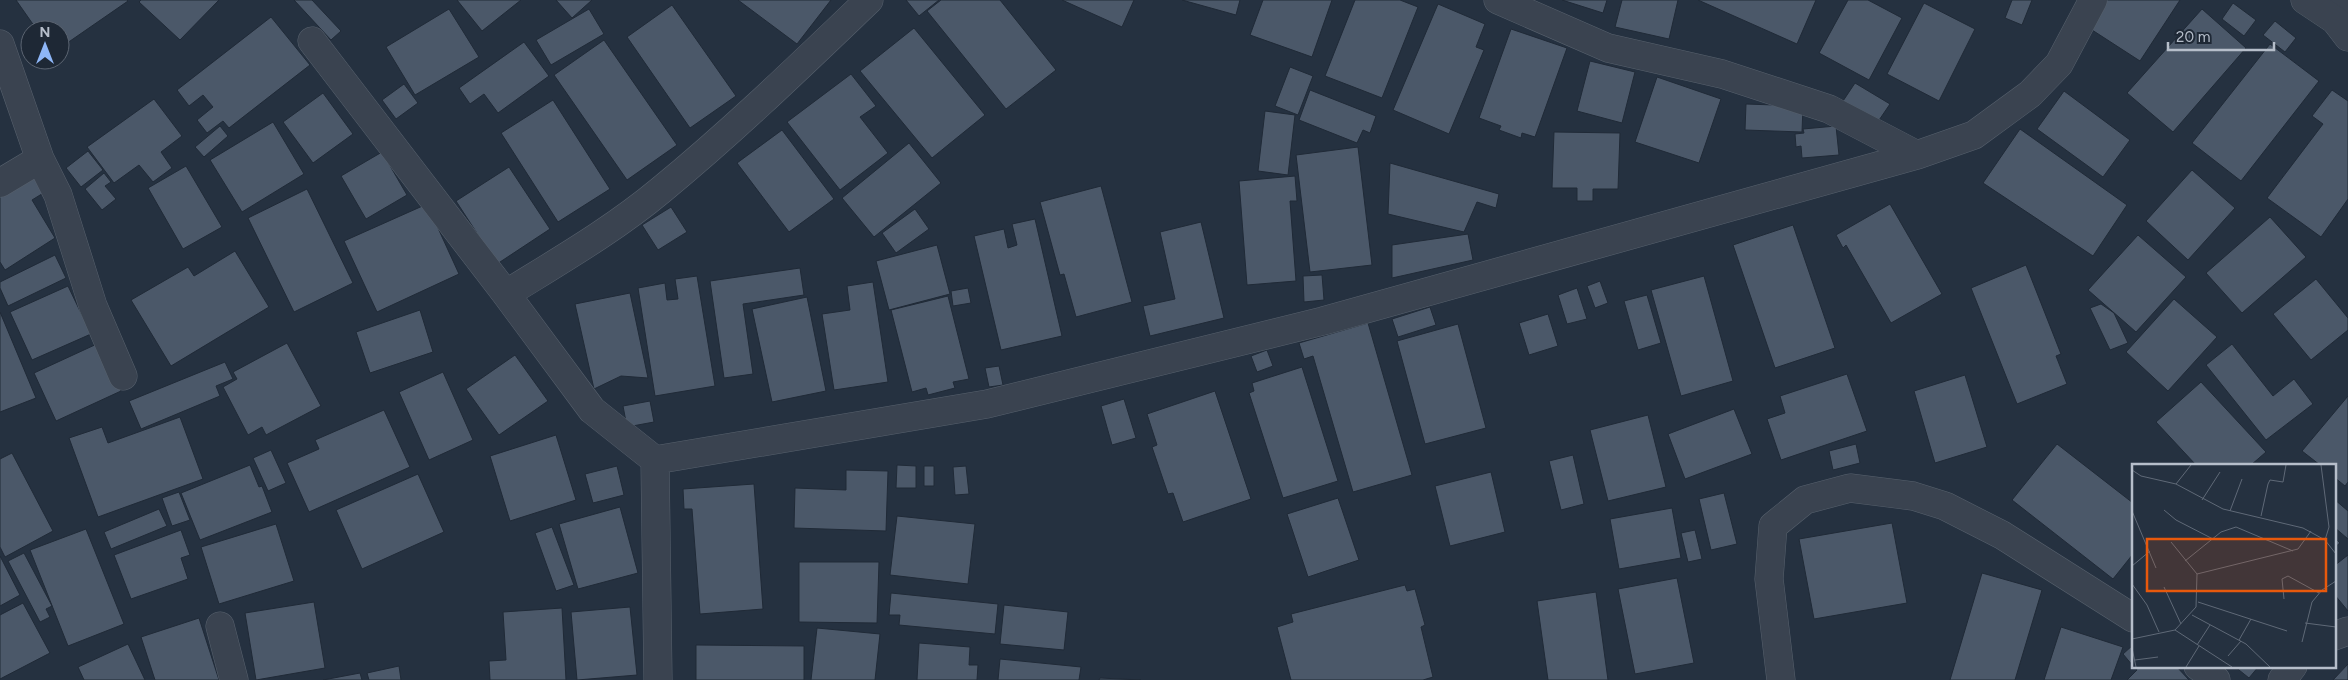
<svg xmlns="http://www.w3.org/2000/svg" width="2348" height="680" viewBox="0 0 2348 680" font-family="Figtree,sans-serif">
  <style>
    .building { fill: #4b5869; stroke: #202a37 }
    .lines { fill: none; stroke-linecap: round; stroke-linejoin: round }
    .minor-casing { stroke: #57616d; stroke-width: 29 }
    .tertiary-casing { stroke: #57616d; stroke-width: 29 }
    .minor { stroke: #3a4350; stroke-width: 28 }
    .tertiary { stroke: #3a4350; stroke-width: 28 }
    .inset-road { fill: none; stroke: #5f6977; stroke-width: 1 }
    .view { fill: #e8590c; fill-opacity: 0.15; stroke: #e8590c; stroke-width: 2.5 }
    .inset-edge { fill: none; stroke: #b6beca; stroke-width: 2.5 }
  </style>
  <rect width="100%" height="100%" fill="#253140"/>
  <path class="building" d="M16,0h111l1,1 -68,47v-18h-23z
    M141,0h78l-39,40 -41,-38z
    M294,0h18l29,31 -10,9z
    M457,0h64l-39,31z
    M556,0h36l-20,18z
    M738,0h93l-34,44z
    M906,0h33l-20,16z
    M941,0h59l56,70 -50,39 -79,-98z
    M1062,0h72l-12,27z
    M1182,0h58l-4,15z
    M1263,0h69l-20,57 -62,-22z
    M1355,0h45l18,7 -36,91 -57,-22z
    M1562,0h45l-4,13z
    M1622,0h56l-9,39 -54,-12z
    M1698,0h118l-19,44z
    M1848,0h20l34,18 -33,62 -50,-27z
    M2012,0h20l-10,25 -17,-7z
    M2107,0h73l-40,61 -51,-33z
    M1924,3l51,26 -36,72 -52,-27z
    M2233,3l23,17 -12,16 -22,-17z
    M1438,4l47,20 -9,23 8,3 -35,84 -56,-24z
    M672,5l64,91 -46,32 -63,-91z
    M449,9l30,48 -64,38 -29,-48z
    M589,9l15,25 -53,31 -15,-25z
    M2202,9l44,39 -73,84 -46,-39z
    M271,17l39,48 -81,63 -6,-7 -16,12 -10,-13 16,-13 -10,-12 -14,11 -12,-16z
    M2275,21l21,17 -11,14 -22,-17z
    M914,28l71,87 -53,43 -72,-87z
    M1511,29l56,19 -32,89 -13,-4 -1,5 -22,-8 2,-4 -22,-8z
    M604,40l73,105 -50,35 -73,-105z
    M524,42l25,34 -51,37 -14,-19 -14,10 -11,-16z
    M2270,44l49,37 -78,100 -49,-38z
    M1590,61l45,11 -13,51 -45,-12z
    M1290,67l23,9 -15,39 -23,-9z
    M851,74l25,32 -16,11 28,36 -48,37 -53,-68z
    M1657,77l64,22 -22,64 -64,-21z
    M1855,83l35,21 -17,25 -34,-22z
    M404,84l14,19 -22,16 -14,-19z
    M1310,90l66,26 -6,17 -7,-3 -6,13 -58,-23z
    M2332,90l16,11v98l-27,38 -54,-39 56,-74 -11,-8z
    M2064,91l66,49 -27,37 -66,-48z
    M323,93l30,41 -40,29 -30,-41z
    M154,99l28,37 -21,16 11,16 -19,14 -14,-17 -25,18 -27,-36z
    M553,100l57,89 -52,33 -57,-89z
    M1746,104l57,2 -1,26 -57,-2z
    M1265,111l30,4 -7,60 -30,-4z
    M273,122l31,52 -62,38 -32,-52z
    M220,126l8,10 -24,21 -9,-10z
    M1836,126l3,29 -37,3 -1,-12 -5,1 -1,-13 9,-1 -1,-4z
    M2020,129l107,76 -34,51 -110,-73z
    M782,130l52,69 -45,33 -52,-69z
    M1554,132l66,1 -2,56h-25v12h-16v-13h-25z
    M909,143l32,40 -67,54 -32,-39z
    M1358,147l14,118 -62,7 -14,-117z
    M88,151l15,19 -22,17 -15,-19z
    M382,152l25,43 -41,24 -25,-43z
    M1390,163l109,31 -3,14 -19,-6 -13,30 -76,-18z
    M186,166l36,61 -39,22 -35,-61z
    M509,167l41,62 -53,35 -41,-63z
    M30,169l15,23 -13,8 23,38 -50,32 -5,-8v-74z
    M2192,170l43,38 -47,52 -42,-39z
    M104,173l7,9 -6,4 11,13 -14,11 -17,-21z
    M1295,176l2,25h-7l6,80 -49,4 -8,-104z
    M1101,186l31,116 -56,15 -12,-43 -4,1 -20,-73z
    M307,189l46,94 -59,29 -46,-94z
    M427,204l32,70 -82,38 -33,-71z
    M1890,204l52,90 -51,29 -45,-78 -3,3 -7,-13z
    M671,207l16,25 -29,18 -16,-25z
    M915,209l14,20 -33,24 -14,-20z
    M2270,217l36,40 -64,56 -36,-40z
    M1035,219l27,117 -61,14 -27,-114 30,-7 4,19 9,-3 -5,-21z
    M1201,222l23,96 -74,18 -7,-30 32,-7 -15,-67z
    M1793,225l42,123 -60,20 -42,-123z
    M1468,234l5,26 -81,18v-33z
    M2138,235l48,42 -50,55 -48,-42z
    M937,245l13,49 -61,16 -13,-49z
    M235,251l34,56 -98,59 -40,-66 57,-33 6,9z
    M55,255l11,23 -58,28 -8,-18v-6z
    M2026,265l35,89 -5,2 11,28 -50,20 -46,-116z
    M800,268l4,27 -61,9 10,70 -29,4 -14,-97z
    M1322,275l2,25 -20,2 -1,-26z
    M697,276l18,110 -60,10 -17,-108 27,-5 2,17 11,-1 -3,-20z
    M1704,276l29,105 -52,15 -30,-106z
    M2316,279l32,39v12l-37,30 -38,-46z
    M1600,281l8,22 -13,5 -8,-22z
    M873,282l15,100 -54,8 -12,-76 28,-4 -3,-24z
    M68,286l23,48 -59,26 -22,-48z
    M968,288l3,15 -18,3 -2,-15z
    M1577,288l10,31 -20,5 -9,-29z
    M630,293l18,85 -27,-2 -27,13 -19,-85z
    M1647,295l14,48 -23,7 -14,-49z
    M948,296l21,83 -16,3 2,6 -27,7 -2,-7 -14,4 -21,-82z
    M807,297l19,94 -54,11 -20,-93z
    M2174,299l43,38 -49,54 -42,-39z
    M2101,304l13,9 14,30 -18,7 -20,-42z
    M1430,307l6,18 -38,12 -6,-18z
    M420,310l13,42 -63,21 -14,-41z
    M0,312l36,86 -36,14z
    M1548,314l10,32 -29,9 -10,-32z
    M1368,323l44,152 -59,17 -40,-136 -9,3 -5,-16z
    M1458,324l28,104 -61,16 -28,-103z
    M99,343l22,48 -65,30 -22,-48z
    M287,343l34,63 -55,29 -4,-8 -14,8 -25,-48 14,-8 -4,-7z
    M2232,344l41,52 21,-17 19,25 -47,36 -60,-75z
    M1267,350l6,16 -16,6 -6,-16z
    M515,355l33,46 -49,34 -33,-46z
    M225,362l8,17 -17,7 4,10 -79,33 -12,-28z
    M999,366l4,19 -14,2 -4,-19z
    M1302,367l36,114 -55,17 -34,-105 5,-2 -2,-8z
    M443,372l30,68 -44,20 -30,-68z
    M1847,374l20,57 -86,29 -14,-41 18,-6 -5,-17z
    M1965,375l22,72 -52,16 -21,-72z
    M2201,382l65,70 -15,13h-55l-40,-43z
    M1215,391l36,108 -68,23 -10,-29 -5,1 -16,-47 5,-2 -10,-31z
    M2348,396v86l-3,4 -11,-9v-12h-14l-18,-14z
    M1124,399l12,39 -24,7 -11,-39z
    M650,401l4,21 -27,5 -4,-21z
    M1734,409l18,45 -67,25 -17,-45z
    M384,410l26,57 -101,45 -22,-49 32,-14 -4,-9z
    M1648,415l18,72 -58,14 -18,-71z
    M180,417l23,62 -105,38 -29,-79 33,-11 6,16z
    M556,435l20,65 -66,21 -20,-65z
    M1856,444l4,19 -27,7 -4,-19z
    M2057,444l76,59v51l-20,25 -101,-79z
    M271,450l15,33 -18,8 -15,-33z
    M12,453l41,78 -48,26 -5,-10v-88z
    M1573,455l11,49 -23,6 -12,-49z
    M250,465l9,22 3,-1 10,26 -72,28 -19,-47z
    M897,465l19,1v22h-20z
    M617,466l7,29 -31,8 -8,-29z
    M924,466h10v20h-10z
    M966,466l3,28 -14,1 -2,-28z
    M846,470l42,1 -2,60 -92,-3 1,-40 51,2z
    M1491,472l14,60 -55,14 -15,-60z
    M418,474l26,58 -82,37 -26,-59z
    M754,484l9,125 -63,5 -8,-105h-8l-1,-20z
    M179,492l11,28 -18,6 -10,-28z
    M1724,493l13,51 -26,6 -12,-51z
    M1338,498l21,62 -51,17 -21,-63z
    M2334,499l14,12v28l-14,-12z
    M620,507l18,66 -60,16 -19,-65z
    M1672,508l9,50 -62,11 -9,-50z
    M159,509l8,17 -56,23 -7,-17z
    M897,516l78,8 -7,60 -78,-9z
    M1892,523l15,80 -93,16 -15,-80z
    M276,524l18,57 -75,23 -18,-57z
    M552,527l22,58 -18,6 -21,-58z
    M86,529l38,95 -56,22 -38,-96z
    M181,530l9,25 -9,3 7,21 -57,20 -17,-44z
    M1695,530l7,29 -14,3 -7,-29z
    M2334,537l6,6 -6,5z
    M24,553l28,53 -6,3 4,8 -10,5 -32,-61z
    M2348,555v56l-14,-17v-28z
    M0,556l20,39 -20,11z
    M799,562h80l-2,61 -78,-1z
    M1982,573l60,17 -27,90h-65z
    M1677,578l17,85 -59,11 -17,-85z
    M1405,585l2,6 8,-2 10,36 -4,2 12,50 -10,3h-132l-14,-53 16,-5 -2,-8z
    M1596,592l12,88h-60l-11,-79z
    M891,593l107,11 -3,30 -96,-9 1,-10h-11z
    M314,602l11,66 -69,12 -11,-67z
    M23,603l27,50 -50,26v-64z
    M1004,605l64,7 -4,38 -64,-6z
    M630,607l7,68 -60,5 -6,-68z
    M562,608l4,72h-76l-1,-19 17,-1 -3,-48z
    M199,618l20,62h-64l-14,-43z
    M2061,627l62,20 -12,33h-67z
    M817,628l63,6 -5,46h-64z
    M919,643l51,4 -1,18h9l-1,15h-60z
    M128,644l17,36h-61l-6,-13z
    M696,645l108,1v34h-108z
    M2133,645v21l-10,-12z
    M1000,659l81,8 -2,13h-81z
    M2348,664v16h-15z
    M399,666l2,14h-32l-2,-7z
    M2134,666h42l13,14h-62l10,-10z
    M2234,666h25l-10,12z
    M360,673l2,7h-39z
    M1100,678l41,2h-42z"/>
  <g class="lines">
    <defs>
      <path id="minor" d="M1498,0l110,48 114,26 107,35 88,46
        M2335,20l6,-20
        M312,41l194,253 86,116 63,50 3,220
        M0,44l40,115 18,36 35,111 30,70
        M0,183l40,-24
        M506,294c53,-33 107,-64 155,-104 73,-60 140,-125 208,-190
        M655,460l332,-56 336,-83 594,-166 57,-20 56,-41 29,-30 34,-64
        M220,626l14,54
        M2334,636l14,-5
        M2198,666l18,14
        M1781,680l-12,-101 4,-53 32,-26 45,-12 63,8 32,10 57,29 131,83
        M2282,680l11,-14"/>
      <path id="tertiary" d="M2305,0l30,20 13,17"/>
    </defs>
    <use href="#minor" class="minor-casing"/>
    <use href="#tertiary" class="tertiary-casing"/>
    <use href="#minor" class="minor"/>
    <use href="#tertiary" class="tertiary"/>
  </g>
  <g transform="translate(2132 464)">
    <rect width="204" height="204" fill="#253140"/>
    <path class="inset-road" d="M189,1l8,62 -4,13M0,6l9,6 35,8 47,25 80,19 22,12 11,14M44,20l15,-19M70,36l18,-28M32,46l12,10 37,19M0,47l24,57M98,47l12,-32M129,52l7,-32 2,-4 13,2 3,-17M53,97l36,-29 15,-5 57,24M0,102l18,-15M65,110l101,-25 13,-18M0,120l15,21 12,27M32,123l17,37M152,135l-2,-20 6,-3 31,17M66,138l89,29M60,151l54,29 24,23M173,159l31,4M43,166l57,37M0,175l43,-9 21,-23 1,-33 -26,-32M107,176l12,-21M170,178l10,-40 10,-12 14,-9M65,181l13,-20M0,184l4,19M96,192l13,-15M3,196l23,-3M54,203l13,-21"/>
    <path class="view" d="M15,75h179v52h-179z"/>
    <rect width="204" height="204" class="inset-edge"/>
  </g>
  <g transform="translate(45 45)"><circle r="24" fill="#1e2835" stroke="#5b6471"/>
  <path d="M0-4L9 19L0 12L-9 19Z" fill="#8eb6f7"/>
  <text y="-8" font-size="14" font-weight="bold" text-anchor="middle" fill="#b6beca">N</text>
  </g>
  <path d="M2168 42v8h106v-8" fill="none" stroke="#b6beca" stroke-width="2.5"/>
  <text x="2176" y="42" font-size="15" fill="#b6beca" stroke="#1e2835" stroke-width="4" paint-order="stroke">20 m</text>
</svg>
